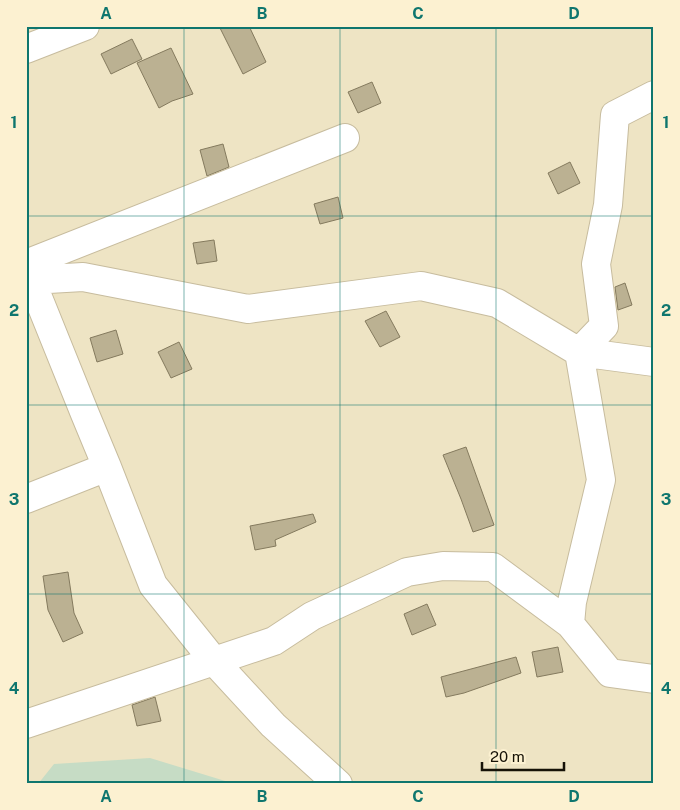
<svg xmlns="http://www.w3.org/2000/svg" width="680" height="810" viewBox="0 0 680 810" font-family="'Public Sans',sans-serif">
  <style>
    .green { fill: #c6dcc5 }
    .building { fill: #bbb192; stroke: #847a5e }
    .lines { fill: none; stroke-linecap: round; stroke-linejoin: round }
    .street-casing { stroke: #c7bc9e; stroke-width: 30 }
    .street { stroke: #fff; stroke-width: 28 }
    .grid { fill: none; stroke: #0f766e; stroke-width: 1; stroke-opacity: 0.55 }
    .neatline { fill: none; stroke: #0f766e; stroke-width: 2 }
    .grid-label { font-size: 16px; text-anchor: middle; font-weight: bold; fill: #0f766e }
  </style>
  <rect width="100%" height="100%" fill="#eee4c4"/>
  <path class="green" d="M150,758l85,26h-197l16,-20z"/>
  <path class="building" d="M219,26h30l17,36 -23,12z
    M132,39l10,20 -31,15 -10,-20z
    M171,48l22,46 -21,7 -13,7 -22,-45z
    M372,82l9,21 -23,10 -10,-21z
    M223,144l6,23 -22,9 -7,-26z
    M570,162l10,21 -22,11 -10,-21z
    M338,197l5,21 -23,6 -6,-20z
    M214,240l3,21 -20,3 -4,-21z
    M625,283l7,22 -14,5 -3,-23z
    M386,311l14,26 -20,10 -15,-26z
    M116,330l7,24 -26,8 -7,-24z
    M179,342l13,27 -21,9 -13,-26z
    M466,447l28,78 -21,7 -12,-33 -18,-44z
    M313,514l3,8 -41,18 1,6 -21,4 -5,-24z
    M68,572l6,41 9,20 -20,9 -15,-32 -5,-34z
    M427,604l9,21 -24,10 -8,-21z
    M558,647l5,25 -26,5 -5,-25z
    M516,657l5,16 -57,20 -18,4 -5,-20z
    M155,697l6,24 -24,5 -5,-21z"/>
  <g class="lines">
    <defs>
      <path id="street" d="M26,49l59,-23
        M26,264l319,-126
        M26,499l81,-32
        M570,624l2,-22 29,-122 -22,-128 25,-26 -8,-62 12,-59 7,-90 39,-20
        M26,724l248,-83 38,-25 95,-44 36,-6 50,1 77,57 40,49 44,6
        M338,784l-65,-59 -59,-64 -61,-76 -46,-118 -22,-53 -54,-134 52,-3 165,32 173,-23 76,17 82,49 75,10"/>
    </defs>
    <use href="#street" class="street-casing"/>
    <use href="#street" class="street"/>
  </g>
  <path class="grid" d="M184,26v758M340,26v758M496,26v758M26,216h628M26,405h628M26,594h628"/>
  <rect width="680" height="810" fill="none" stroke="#fcf1d1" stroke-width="55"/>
  <path d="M482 762v8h82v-8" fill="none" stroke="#161207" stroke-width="2.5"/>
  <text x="490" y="762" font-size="15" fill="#161207" stroke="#fcf1d1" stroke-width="4" paint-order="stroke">20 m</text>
  <rect x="28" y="28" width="624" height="754" class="neatline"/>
  <g class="grid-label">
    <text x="106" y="19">A</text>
    <text x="262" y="19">B</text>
    <text x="418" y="19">C</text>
    <text x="574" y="19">D</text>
    <text x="14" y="128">1</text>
    <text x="666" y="128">1</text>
    <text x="14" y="316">2</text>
    <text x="666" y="316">2</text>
    <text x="14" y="505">3</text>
    <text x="666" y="505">3</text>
    <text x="14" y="694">4</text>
    <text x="666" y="694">4</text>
    <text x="106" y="802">A</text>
    <text x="262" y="802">B</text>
    <text x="418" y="802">C</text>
    <text x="574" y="802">D</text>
  </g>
</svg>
